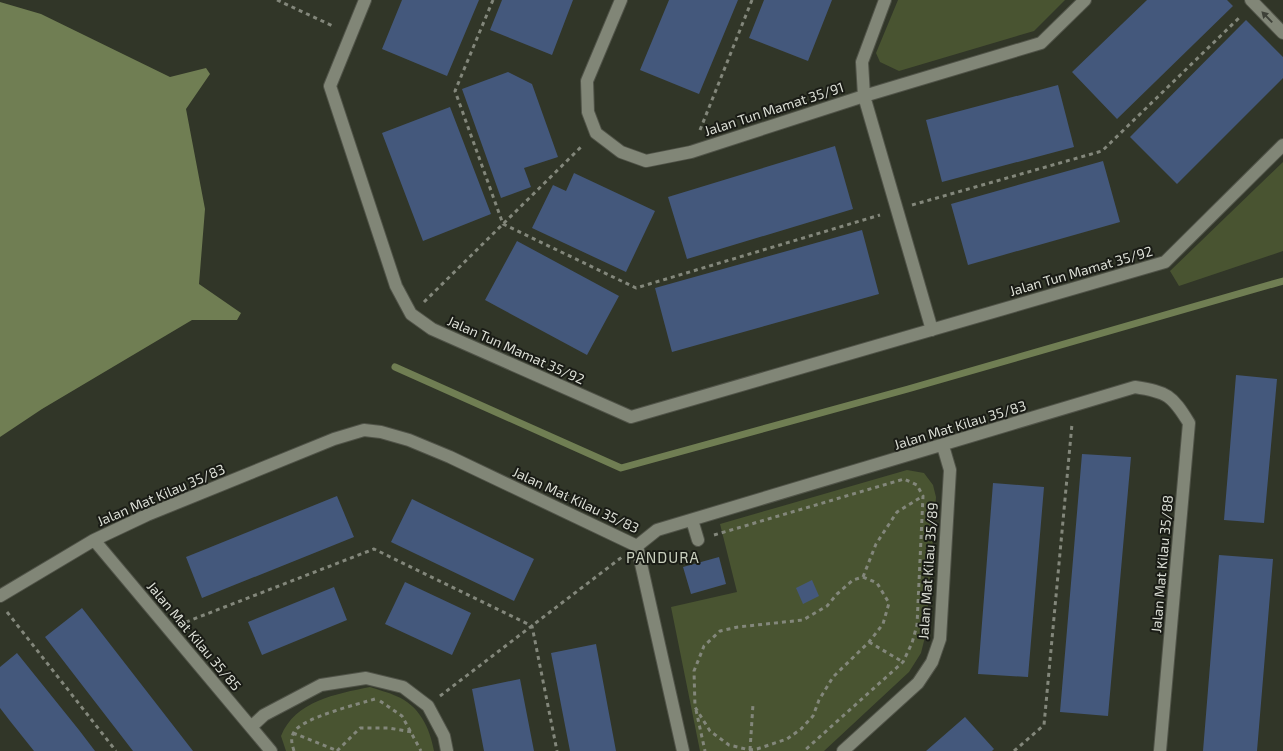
<svg xmlns="http://www.w3.org/2000/svg" width="1283" height="751" viewBox="0 0 1283 751" font-family="'Exo 2',sans-serif">
  <style>
    .green { fill: #495431 }
    .water { fill: #707e53 }
    .lines { fill: none; stroke-linecap: round; stroke-linejoin: round }
    .stream { stroke: #707e53; stroke-width: 7 }
    .building { fill: #44587c }
    .minor-casing { stroke: #505348; stroke-width: 14 }
    .path { stroke: #83877b; stroke-width: 3; stroke-dasharray: 4 4; stroke-linecap: butt }
    .minor { stroke: #818677; stroke-width: 12 }
    .oneway { fill: #3e4138 }
    .labels { text-anchor: middle; stroke-width: 4; stroke-linejoin: round; paint-order: stroke }
    .street-label { font-size: 14px; fill: #dcdfd6; stroke: #1a1c16 }
    .neighbourhood-label { font-size: 15px; letter-spacing: 1px; fill: #cad0bf; stroke: #1a1c16 }
  </style>
  <rect width="100%" height="100%" fill="#313628"/>
  <path class="green" d="M898,0h167l-31,31 -135,40 -19,-9 -4,-9z
    M1283,162v89l-104,35 -9,-15z
    M907,470l17,3 9,12 3,12 -10,136 -5,20 -12,19 -85,79h-124l-29,-144 66,-15 -17,-68z
    M370,687c8,3 18,5 26,9 23,9 34,32 38,55h-148l-5,-15c14,-35 55,-42 89,-49z"/>
  <path class="water" d="M0,2l41,12 129,63 36,-9 4,6 -24,35 19,100 -6,75 42,29 -4,7h-45l-150,89 -42,28z"/>
  <g class="lines">
    <path class="stream" d="M395,367l226,101 287,-79 375,-108"/>
  </g>
  <path class="building" d="M402,0h77l-32,76 -65,-27z
    M502,0h71l-21,55 -62,-25z
    M669,0h69l-39,94 -59,-24z
    M764,0h68l-24,61 -59,-23z
    M1147,0h80l6,6 -116,113 -45,-47z
    M1246,20l37,37v21l-106,106 -47,-47z
    M508,72l24,12 26,73 -34,11 7,19 -30,11 -39,-109z
    M1058,85l16,62 -132,35 -16,-62z
    M450,107l41,107 -68,27 -41,-108z
    M835,146l18,63 -166,50 -19,-62z
    M1103,161l17,61 -152,43 -17,-61z
    M574,173l81,38 -29,61 -94,-44 21,-43 13,6z
    M862,230l17,64 -207,58 -17,-64z
    M517,241l102,55 -32,59 -102,-55z
    M1236,375l41,4 -13,144 -40,-3z
    M1082,454l49,3 -23,259 -48,-4z
    M993,483l51,4 -16,190 -50,-3z
    M337,496l17,41 -152,61 -16,-41z
    M412,499l122,60 -20,42 -123,-59z
    M1219,555l54,4 -16,192h-54z
    M719,557l7,27 -35,10 -8,-27z
    M812,580l7,16 -16,8 -7,-16z
    M405,582l66,31 -19,42 -67,-31z
    M334,587l13,33 -85,35 -14,-33z
    M82,608l14,18 97,125h-60l-88,-114z
    M596,644l20,107h-46l-19,-98z
    M17,653l62,77 16,21h-61l-24,-30 -10,-13v-41z
    M520,679l14,72h-50l-12,-62z
    M965,717l29,32 -2,2h-66z"/>
  <g class="lines">
    <defs>
      <path id="minor" d="M365,0l-35,86 66,200 15,28 21,15 199,88 534,-155 118,-117
        M621,0l-34,81 1,31 8,21 25,19 25,9 45,-9 173,-56 177,-53 44,-43
        M885,0l-23,62 2,34 68,234
        M1251,0l32,33
        M692,520l6,20
        M94,540l177,211
        M637,546l46,205
        M0,596l94,-56 53,-25 187,-76 30,-9 17,2 28,8 41,17 187,89 20,-16 478,-143c32,5 37,8 54,36l-29,328
        M251,727l13,-12 57,-30 45,-7 37,9 25,19 16,30 3,15
        M843,751l75,-68 14,-21 8,-23 10,-169 -7,-24"/>
    </defs>
    <use href="#minor" class="minor-casing"/>
    <path class="path" d="M277,0l58,27
      M493,0l-38,91 48,133 133,64 244,-73
      M700,130l52,-130
      M912,205l190,-54 139,-135
      M424,302l159,-157
      M714,535l190,-56 13,6 6,11 -6,129 -5,18 -9,19 -99,89
      M863,577l14,6 12,20 -6,21 -14,18 -36,35 -14,23 -6,16 -12,13 -14,10 -30,10 -7,1 -21,-5 -19,-14 -15,-24 -1,-36 10,-25 16,-15 18,-4 65,-7 24,-14 10,-12 16,-14z
      M863,577l13,-33 21,-32 26,-16
      M7,612l109,139
      M186,622l188,-73 158,77 25,125
      M869,642l34,20
      M440,696l182,-139
      M380,701l22,15 19,35
      M696,710l9,41
      M293,733l45,18
      M750,750l3,-46
      M294,751c-2,-7 -4,-12 0,-19 8,-14 64,-28 81,-33
      M337,751l23,-23h29l23,4
      M1014,751l30,-26 28,-301"/>
    <use href="#minor" class="minor"/>
  </g>
  <defs><path id="oneway-solid" d="M-6-.8H1V-3.2L6.5 0L1 3.2V.8H-6Z" transform="scale(1.25)"/></defs>
  <use class="oneway" href="#oneway-solid" transform="translate(1267 17) rotate(-134)"/>
  <g class="labels">
    <g class="street-label">
      <text transform="translate(774 109) rotate(-18)" y="5">Jalan Tun Mamat 35/91</text>
      <text transform="translate(1081 271) rotate(-16)" y="5">Jalan Tun Mamat 35/92</text>
      <text transform="translate(516 350) rotate(24)" y="5">Jalan Tun Mamat 35/92</text>
      <text transform="translate(960 425) rotate(-17)" y="5">Jalan Mat Kilau 35/83</text>
      <text transform="translate(161 495) rotate(-23)" y="5">Jalan Mat Kilau 35/83</text>
      <text transform="translate(576 500) rotate(25)" y="5">Jalan Mat Kilau 35/83</text>
      <text transform="translate(1162 564) rotate(-85)" y="5">Jalan Mat Kilau 35/88</text>
      <text transform="translate(928 571) rotate(-86)" y="5">Jalan Mat Kilau 35/89</text>
      <text transform="translate(194 636) rotate(50)" y="5">Jalan Mat Kilau 35/85</text>
    </g>
    <g class="neighbourhood-label">
      <text x="663" y="563">PANDURA</text>
    </g>
  </g>
</svg>
